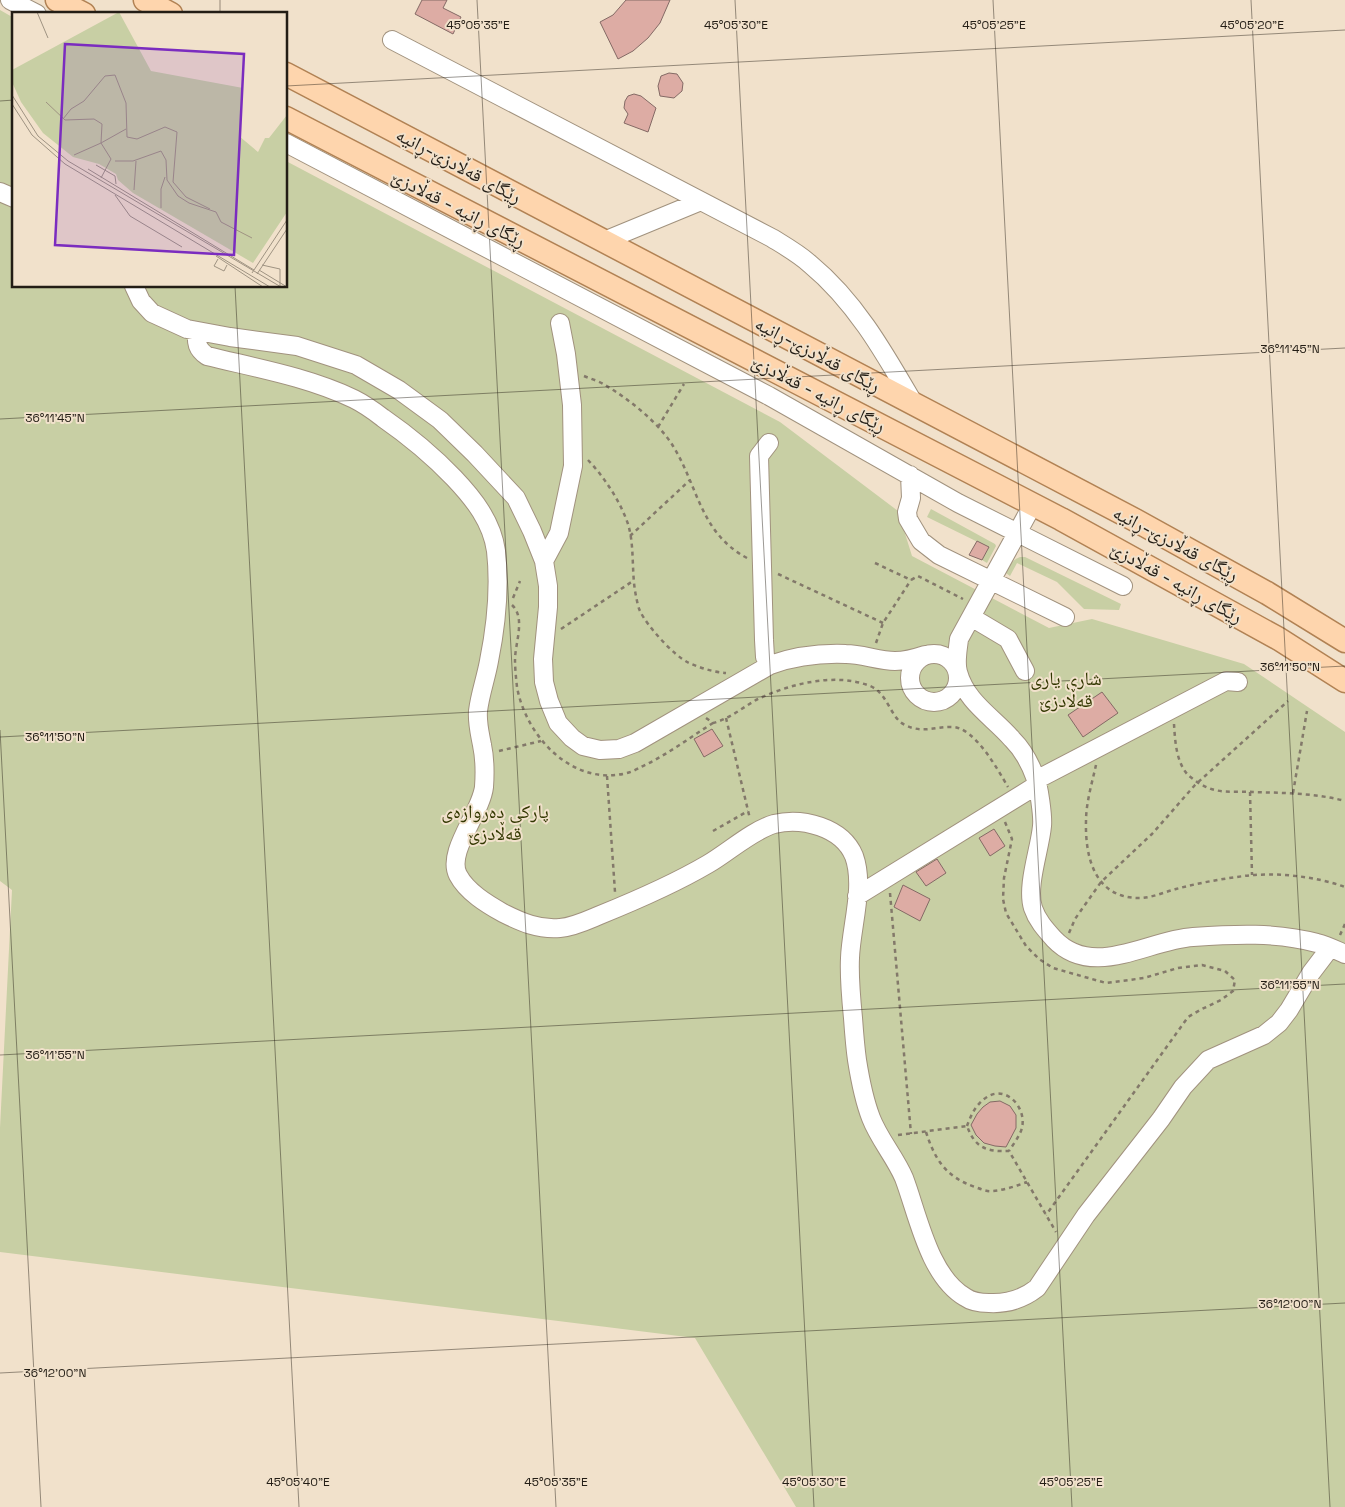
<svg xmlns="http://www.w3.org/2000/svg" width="1345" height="1507" viewBox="0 0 1345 1507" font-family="'Space Grotesk','Noto Naskh Arabic',sans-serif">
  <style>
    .green { fill: #c8cfa4 }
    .building { fill: #ddaca4; stroke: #846a65 }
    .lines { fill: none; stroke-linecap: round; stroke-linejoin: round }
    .minor-casing { stroke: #a1927e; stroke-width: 20 }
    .major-casing { stroke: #b18254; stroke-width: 25 }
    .path { stroke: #83796a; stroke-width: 2.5; stroke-dasharray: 4 4; stroke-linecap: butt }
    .minor { stroke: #fff; stroke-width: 18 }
    .major { stroke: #fed5ad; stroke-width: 22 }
    .ticks { fill: none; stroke: #231d15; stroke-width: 1; stroke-opacity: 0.45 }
    .labels { text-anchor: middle; stroke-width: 4; stroke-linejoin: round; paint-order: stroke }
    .street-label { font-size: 19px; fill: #231d15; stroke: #f1e1cb }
    .park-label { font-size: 19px; fill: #323701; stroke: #f1e1cb }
    .inset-road { fill: none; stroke: #9f9382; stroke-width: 1 }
    .view { fill: #7b2cbf; fill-opacity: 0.15; stroke: #7b2cbf; stroke-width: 2.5 }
    .inset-edge { fill: none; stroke: #231d15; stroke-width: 2.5 }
    .ticks-label { font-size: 12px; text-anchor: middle; fill: #231d15; stroke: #f1e1cb; stroke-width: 4; stroke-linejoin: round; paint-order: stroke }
  </style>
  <rect width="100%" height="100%" fill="#f1e1cb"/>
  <path class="green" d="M0,10l14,8v268h272v-125l494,261 118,89 14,45 137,72 43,-9 152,45 101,68v775h-549l-101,-169 -695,-86v-124l12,-238 -12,-9z
    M931,509l64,35 1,2 -9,17 -5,-3 6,-13 -61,-30z
    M1020,557h5l96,47 -2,6 -35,-1 -27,-27 -40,-19 -7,13 -4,-3c4,-7 6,-13 14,-16z"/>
  <path class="building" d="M422,0h25l-4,8 18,9 -8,17 -38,-20z
    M626,0h44l-10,23 -12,15 -15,13 -15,8 -18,-37 13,-7z
    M669,73l8,1 6,9 -1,8 -8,7 -14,-2 -2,-10 3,-10z
    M634,94l7,2 15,12 -8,24 -24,-9 4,-9 -4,-6 1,-7 3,-5z
    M977,541l12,6 -7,13 -13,-5z
    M1102,692l16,21 -35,24 -15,-22z
    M712,729l11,17 -19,11 -10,-18z
    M994,829l11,17 -15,10 -11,-18z
    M937,859l9,14 -20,13 -10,-14z
    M903,885l27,14 -10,22 -26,-14z
    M1000,1101l10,5 6,9v13l-10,19 -11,-1 -11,-3 -8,-8 -5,-10 6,-11 6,-7 7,-5z"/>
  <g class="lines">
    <defs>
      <path id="minor" d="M10,0l27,14
        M392,40l380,198c13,8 27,16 38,26 46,38 75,90 104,140
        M286,143l483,253 189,107 165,83
        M0,192l14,6
        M604,241l97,-40
        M134,286l7,15 11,12 35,16 43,8 67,9 59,19 43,25 41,30 35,34 41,44 16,33 12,30 4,25v21l-5,52 1,23 5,19 9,22 14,15 11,8 17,4 19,-1 16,-6 135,-78c25,-9 50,-12 76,-11 16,0 33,7 49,7 10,0 21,-3 30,-6
        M197,331c-1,12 0,18 10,25 49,12 101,21 147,43 10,5 20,12 29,19 26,18 49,37 71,60 20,21 38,44 42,73 4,36 0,75 -7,110 -3,17 -9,33 -11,50 -1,12 2,23 4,34 3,14 3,28 2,42 -3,26 -38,65 -26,88 9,17 29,29 45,38 18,9 36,17 57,15 14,-1 28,-8 40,-13 37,-15 74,-31 108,-51 19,-11 45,-34 66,-40 28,-7 68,3 80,32 11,30 -3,71 -4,102 -1,20 1,40 3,60 1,14 2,28 4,42 3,19 7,40 14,58 8,21 24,39 33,60 14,37 25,98 61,119 7,5 16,6 24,6 18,1 34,-4 48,-15l49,-73 75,-96 22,-32 25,-27 56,-25 15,-12 10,-13 22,-37 19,-25
        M769,443l-10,13 5,184 1,17 5,8
        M910,475l1,23 -4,14 1,7 13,22 18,14 126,62
        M1033,504l-74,135c-1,10 -4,23 -1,33 8,30 35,45 54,67 11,11 18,24 23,38 4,9 8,40 7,49 -2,23 -16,60 -9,82 4,12 12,21 21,31 39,41 93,1 139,-2 41,-3 84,-5 124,6 9,2 19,7 28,11
        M544,561l15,-28 14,-67 -1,-61 -6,-51 -6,-31
        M971,617l37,22 17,32
        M910 678a24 24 0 1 1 48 0a24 24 0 1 1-48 0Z
        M1036,780l190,-99 12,1
        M857,896l180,-111"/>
      <path id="major" d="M57,0l27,14
        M145,0l26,14
        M286,74l849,446 132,73 78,48
        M286,118l775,401 218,120 66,42"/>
    </defs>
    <use href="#minor" class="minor-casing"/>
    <use href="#major" class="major-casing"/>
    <path class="path" d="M584,376c7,3 15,5 21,9 24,14 54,38 68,61 25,40 27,87 74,112
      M658,427l26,-43
      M588,460c17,18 32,41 40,64 7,23 3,49 8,72 1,5 2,11 4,15 7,15 34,45 49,52 12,5 24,9 37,10
      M630,536l60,-56
      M875,563l36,17 7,-4 45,23
      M778,574l105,49
      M513,598l7,-17
      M512,605c14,13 3,38 3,55 0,8 1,18 2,27 9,50 56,100 110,86 5,-1 10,-4 14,-6 26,-12 48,-29 72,-44
      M561,629l72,-48
      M876,643l7,-20 28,-43
      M706,718l7,5c16,-4 29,-15 43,-23 33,-16 79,-28 114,-14 18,7 20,32 35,39 18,9 31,1 48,2 22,1 45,43 55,60
      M726,718l24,101
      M1174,724c1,16 2,38 14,51 7,6 17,13 27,15 12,3 26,1 38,2 31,1 62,1 92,9
      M499,751l42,-10
      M1096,765c-4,18 -10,38 -10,56 -1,37 9,77 53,77 13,0 25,-6 37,-9 22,-6 45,-10 68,-13 32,-4 70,0 101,11
      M607,776l8,116
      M1250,792l2,83
      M1293,793l14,-82
      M1005,822l7,17 -8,39 -1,21 3,14 20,33 13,13 14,9 53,15 38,-5 34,-10 24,-3 23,6 10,9 -2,11 -12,9 -19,9 -14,8 -142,198
      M713,831l35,-20
      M890,893l21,241
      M1069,933l6,-14 26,-37 51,-48 43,-49 93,-84
      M1340,935l5,-11
      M967,1126c4,-11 9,-22 20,-29 20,-13 42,13 34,34 -3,7 -8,14 -12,20
      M926,1132c9,28 20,45 49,55 6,2 12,5 18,4 12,-1 23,-5 34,-9
      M898,1135l69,-9c8,22 20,26 42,25l47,81"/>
    <use href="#minor" class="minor"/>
    <use href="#major" class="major"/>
  </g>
  <path class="ticks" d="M220,0v14M477,0l79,1507M735,0l79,1507M993,0l79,1507M1251,0l79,1507M286,86l1059,-56M0,101l14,-1M235,286l64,1221M0,419l1345,-71M0,730l41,777M0,737l1345,-71M0,1055l1345,-71M0,1373l1345,-70"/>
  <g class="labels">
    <g class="street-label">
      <text transform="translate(459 165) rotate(28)" y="7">ڕێگای قەڵادزێ-ڕانیە</text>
      <text transform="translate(459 208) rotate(27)" y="7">ڕێگای ڕانیە - قەڵادزێ</text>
      <text transform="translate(818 354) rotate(28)" y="7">ڕێگای قەڵادزێ-ڕانیە</text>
      <text transform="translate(819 393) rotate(27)" y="7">ڕێگای ڕانیە - قەڵادزێ</text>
      <text transform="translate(1176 543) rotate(28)" y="7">ڕێگای قەڵادزێ-ڕانیە</text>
      <text transform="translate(1177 582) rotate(29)" y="7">ڕێگای ڕانیە - قەڵادزێ</text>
    </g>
    <g class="park-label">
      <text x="1066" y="685">شاری یاری<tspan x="1066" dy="22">قەڵادزێ</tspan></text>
      <text x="495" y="818">پارکی دەروازەی<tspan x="495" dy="22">قەڵادزێ</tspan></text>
    </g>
  </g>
  <g transform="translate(12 12)">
    <rect width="275" height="275" fill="#f1e1cb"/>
    <path d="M107,0l32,59 92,17 -4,48 19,16 7,-14h4l18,-23v97l-34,51 -120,-70 -15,-13 -2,-6 -17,-10 -26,-7 -30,-24 -22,-31 -9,-20v-12z" fill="#c8cfa4"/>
    <path class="inset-road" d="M25,0l11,26M0,83l26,41 30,25 213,126M34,90l19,18 29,-1 8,5 -1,19 10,16 -10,19M0,92l20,31 33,29 205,123M51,107l8,-10 13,-8 21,-25 10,-1 11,28 1,34 10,2 28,-12 12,5 -4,50 13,15 24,12M89,131l25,-14M62,143l27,-12M103,149h18l28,-10 5,9 1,20 11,16 11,7 27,9 5,10 31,16M84,153l19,11 1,8M76,157l166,101M122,178l2,-29M103,183l15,21 52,31M149,196v-19l4,-12M204,244l47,31M206,247l-4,7 10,5 3,-6M250,253l18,4v17M247,258l28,17M240,261l35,-53M245,262l30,-45"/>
    <path class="view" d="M53,32l179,10 -10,201 -179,-10z"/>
    <rect width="275" height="275" class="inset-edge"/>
  </g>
  <g class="ticks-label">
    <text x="478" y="29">45°05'35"E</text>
    <text x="736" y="29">45°05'30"E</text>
    <text x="994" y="29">45°05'25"E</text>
    <text x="1252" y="29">45°05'20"E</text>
    <text x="1290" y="353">36°11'45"N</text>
    <text x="55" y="422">36°11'45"N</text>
    <text x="1290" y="671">36°11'50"N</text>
    <text x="55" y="741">36°11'50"N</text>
    <text x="1290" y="989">36°11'55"N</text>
    <text x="55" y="1059">36°11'55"N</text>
    <text x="1290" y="1308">36°12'00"N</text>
    <text x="55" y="1377">36°12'00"N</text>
    <text x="298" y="1486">45°05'40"E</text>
    <text x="556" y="1486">45°05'35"E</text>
    <text x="814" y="1486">45°05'30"E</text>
    <text x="1071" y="1486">45°05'25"E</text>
  </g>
</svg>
